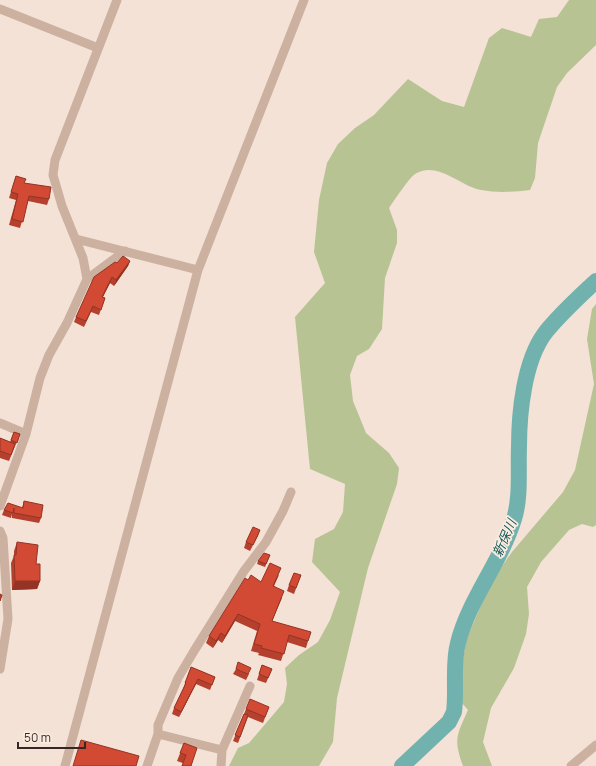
<svg xmlns="http://www.w3.org/2000/svg" width="596" height="766" viewBox="0 0 596 766" font-family="Manrope,'Noto Sans JP',sans-serif">
  <style>
    .green { fill: #b8c394 }
    .lines { fill: none; stroke-linecap: round; stroke-linejoin: round }
    .river { stroke: #72b2ae; stroke-width: 16 }
    .minor { stroke: #ccb0a0; stroke-width: 9 }
    .wall { fill: #b5402d }
    .shaded-wall { fill: #933424 }
    .building { fill: #d24a34; stroke: #933424 }
    .labels { text-anchor: middle; stroke-width: 3.5; stroke-linejoin: round; paint-order: stroke }
    .water-label { font-size: 13px; font-style: italic; fill: #165a57; stroke: #fbece1 }
  </style>
  <rect width="100%" height="100%" fill="#f3e2d5"/>
  <path class="green" d="M569,0h27v45l-29,28 -10,14 -19,56 -3,35 -5,12c-16,2 -33,3 -49,0 -21,-4 -44,-30 -66,-16 -6,4 -21,27 -26,34l8,22v13l-12,35 -3,51 -13,20 -12,7 -7,19 3,26 13,32 23,20 10,15 -2,16 -29,84 -31,130 -4,44 -14,24h-90l9,-18 11,-5 35,-41 3,-18 -2,-16 14,-13 19,-13 12,-22 10,-28 -28,-30 3,-23 19,-10 9,-17 2,-28 -35,-15 -15,-152 30,-34 -11,-31 5,-52 8,-37 11,-19 17,-16 19,-13 34,-36 34,22 22,6 25,-69 13,-10 29,9 8,-18 18,-2z
    M596,304v221l-3,2 -11,-3 -13,6 -28,32 -14,25 2,27 -3,20 -12,34 -23,40 -8,34 9,24h-29c-10,-27 -6,-31 5,-56l-7,-8 1,-36 4,-26 25,-58 21,-30 51,-60 12,-22 19,-86 -7,-45 5,-30z"/>
  <g class="lines">
    <path class="river" d="M402,766l47,-44 5,-10c3,-22 -2,-47 4,-69 11,-44 43,-81 56,-124 7,-22 4,-49 5,-72 0,-34 5,-86 26,-114 15,-19 33,-35 51,-52"/>
    <path class="minor" d="M0,9l98,39
      M76,239l122,31
      M87,279l-4,-21 -21,-52 -9,-31 2,-15 62,-160
      M0,423l26,11
      M0,506l26,-72 14,-56 9,-23 18,-32 20,-44 38,-28
      M0,531l3,7 5,81 -8,50
      M158,734l64,16 -1,16
      M222,750l28,-64
      M65,766l133,-496 106,-270
      M147,766l11,-32v-9l20,-47 16,-27 50,-80 22,-29 17,-31 8,-19
      M571,766l25,-21"/>
  </g>
  <path class="wall" d="M16,176l8,7 25,16 -2,6 -19,-4 -8,27 -11,-3 7,-25 -7,-2z
    M130,261l-2,5 -14,20 -4,-3 -7,14 2,1 -6,17 -8,-3 -7,15 -10,-5 2,-5 41,-54z
    M14,432l6,2 -11,27 -9,-3v-20l10,4z
    M24,501l17,17 -2,5 -27,-5v-4l-1,4 -9,-3 2,-5 18,-2z
    M260,530l-10,21 -6,-3 2,-6z
    M17,542l19,22 4,17 -3,8 -25,1 -1,-27 3,-7v-5z
    M270,555l-5,12 -8,-3 1,-3z
    M279,575l-5,11 8,12 -10,23 36,20 -2,7 -19,-6 -6,19 -23,-6 1,-2 -8,-2 6,-20 -22,-10 -13,22 -4,-3 -5,8 -7,-5 3,-7 39,-56 13,2z
    M301,575l-7,19 -7,-3 2,-6z
    M262,665l10,4 -6,14 -9,-3z
    M191,667l24,10 -5,13 -14,-6 -17,33 -7,-3 2,-6 9,-19z
    M236,669l13,5 -3,6 -13,-6z
    M269,707l-6,16 -15,-6 -10,26 -5,-2 13,-32z
    M184,743l7,23 -14,-5z"/>
  <path class="shaded-wall" d="M130,261l-2,5 -14,20 2,-6z
    M112,277l-2,6 -10,19 2,-5z
    M260,530l-2,6 -8,15 3,-6z
    M15,581h25l-3,8 -25,1z
    M238,614l-3,7 -13,22 3,-7z
    M221,633l-3,7 -5,8 3,-7z
    M198,679l-2,5 -17,33 2,-5z"/>
  <path class="building" d="M16,176l10,3 -2,4 27,4 -2,12 -20,-3 -6,26 -11,-3 6,-25 -7,-2z
    M123,256l7,5 -14,19 -4,-3 -10,20 3,1 -4,12 -8,-4 -7,15 -10,-4 18,-40 21,-15 2,1z
    M14,432l6,2 -3,9 -6,-3z
    M0,438l15,6 -4,11 -11,-4z
    M24,501l19,4 -2,13 -27,-5v-5l-1,5 -9,-3 4,-7 15,5z
    M253,527l7,3 -7,15 -7,-3z
    M17,542l21,3 -2,19h4v17h-25l-1,-26h2z
    M264,553l6,2 -4,9 -8,-3z
    M270,563l11,5 -8,18 11,5 -12,30 39,11 -3,9 -19,-6 -5,19 -23,-6 1,-2 -8,-2 6,-20 -22,-10 -13,22 -4,-3 -5,8 -7,-5 36,-58 3,2 3,-5 10,7z
    M294,573l7,2 -5,13 -7,-3z
    M0,594l2,1 -2,6z
    M238,662l13,6 -3,6 -12,-5z
    M262,665l10,4 -4,9 -9,-4z
    M191,667l24,10 -3,8 -14,-6 -17,33 -7,-4 12,-25h-1z
    M250,699l19,8 -4,10 -19,-8z
    M244,714l4,1 -8,22 -5,-2z
    M81,740l58,16 -3,10h-63z
    M184,743l13,5 -6,18h-9l4,-11 -6,-2z"/>
  <g class="labels">
    <g class="water-label">
      <text transform="translate(504 538) rotate(-66)" y="5">新保川</text>
    </g>
  </g>
  <path d="M18 742v6h67v-6" fill="none" stroke="#352824" stroke-width="2"/>
  <text x="24" y="742" font-size="12" fill="#352824" stroke="#fbece1" stroke-width="3" paint-order="stroke">50 m</text>
</svg>
